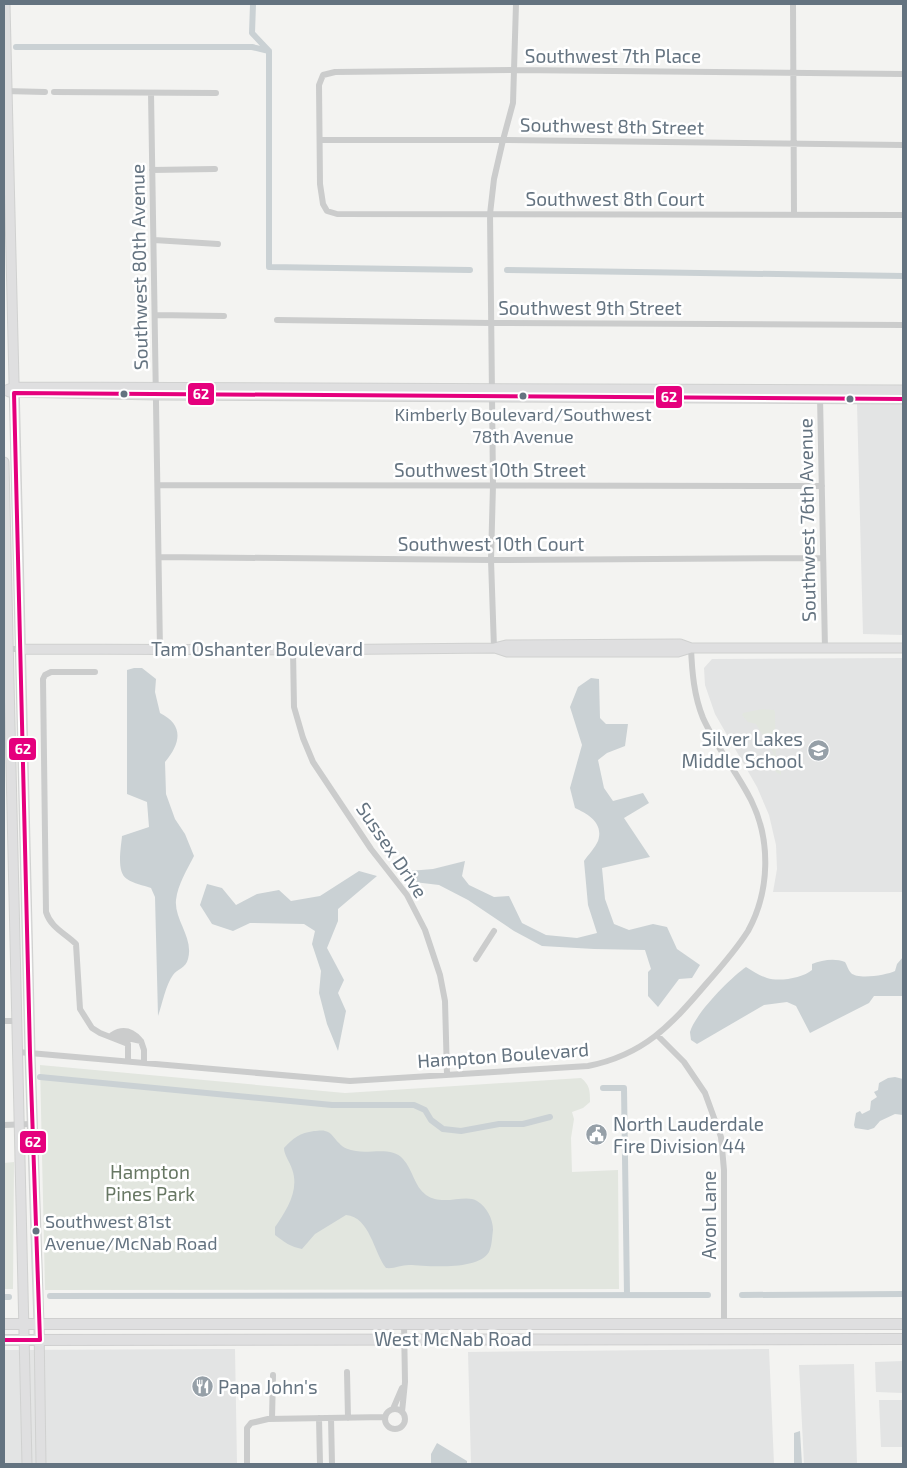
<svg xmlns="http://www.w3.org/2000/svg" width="907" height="1468" viewBox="0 0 907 1468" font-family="'Exo 2',sans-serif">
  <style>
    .built { fill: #e3e4e4 }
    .green { fill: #e2e6df }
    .water { fill: #cad1d4 }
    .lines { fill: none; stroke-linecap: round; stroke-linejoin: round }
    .canal { stroke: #cad1d4; stroke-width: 6 }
    .secondary-casing { stroke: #d0d1d0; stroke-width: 11 }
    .primary-casing { stroke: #cfcfcf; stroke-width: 12 }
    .street { stroke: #cbcccc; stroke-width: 6 }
    .secondary { stroke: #dfdfe0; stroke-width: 9 }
    .primary { stroke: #dfdfe0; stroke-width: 10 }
    .bus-1-casing { stroke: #fff; stroke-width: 8 }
    .bus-1 { stroke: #e5007d; stroke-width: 4 }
    .bus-dot { fill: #647380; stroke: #fff; stroke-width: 2 }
    .labels { text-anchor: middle; stroke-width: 5; stroke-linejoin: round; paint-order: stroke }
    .bus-label { font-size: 18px; fill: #647380; stroke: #fff }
    .street-label { font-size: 19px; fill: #647380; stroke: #fff }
    .poi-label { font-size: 19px; fill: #647380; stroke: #fff; text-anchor: start }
    .park-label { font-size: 19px; fill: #677763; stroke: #fff }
    .line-badge { stroke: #fff; stroke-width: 2 }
    .badge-label { font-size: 14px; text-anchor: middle; font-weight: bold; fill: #fff }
  </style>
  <rect width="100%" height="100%" fill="#f3f3f1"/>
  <path class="built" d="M857,404h46v231l-40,-1z
    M903,658v234h-130l4,-23 -1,-24 -7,-30 -12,-28 -42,-73 -10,-29 -1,-17 8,-9z
    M235,1349l2,115h-233v-114z
    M769,1349l5,115h-303l-3,-112z
    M903,1361v32l-27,-1 -1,-30z
    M854,1364l3,100h-53l-5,-99z
    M879,1400h24v47h-22z"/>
  <path class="green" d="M762,709l12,1 1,2 1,56 5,3v4l-5,-3 -7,-17 5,-1 -18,-30 -8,-2 -6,-7 1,-2z
    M40,1065l305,28 236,-15c9,7 9,13 9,24l-7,6 -11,4 2,7 -3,19 1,34 46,-2 1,119 -574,1z
    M14,1162l-1,127h-9v-126z"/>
  <path class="water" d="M134,668h8l14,11 -1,13 5,21c24,12 21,30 5,49l1,32 9,25 10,15 9,22c-7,14 -16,28 -18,44 -2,20 18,38 12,59 -2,9 -11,10 -15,16 -7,9 -11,30 -15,41l-3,-119 -4,-9c-8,-3 -17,-4 -24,-9 -11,-7 -6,-31 -5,-43l27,-9 -2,-25 -20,-8v-124z
    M591,678l8,1 1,39 6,6h22l-3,22 -18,7 -9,7 6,28 9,13 30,-8 6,10 -25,15 26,39 -48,11 3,31 9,25 15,6 24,-6 14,3 10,22 23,16 -8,13 -13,1 -21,28 -10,-11v-24l3,-3 -6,-19 -51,-1 -52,-3 -28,-15 -46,-31 -29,-15 -25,-3 -5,-11 24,-2 32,-8 -3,15 7,9 25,12 15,-1 13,27 24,12 31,3 20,-5 -9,-28 -4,-44c4,-6 11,-13 14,-20 6,-18 -10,-27 -23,-33l-5,-20 12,-43 -12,-38 8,-20z
    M359,871l18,5 -39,33v12l-11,27 17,32 -6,13 8,18 -8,40 -11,-27 -8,-31 2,-22 -9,-27 3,-13 -11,-7 -54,-1 -17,8 -21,-7 -12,-19 7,-21 15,4 14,17 21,-11 22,-4 12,11 29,-5z
    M903,957v39h-29l-5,7 -59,30 -14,-27 -9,-4 -23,3 -67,39 -6,-4c0,-1 -1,-7 -1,-8 5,-18 40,-54 56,-65 7,4 14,9 21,11 12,4 36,0 45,-8v-6c10,-4 23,-6 33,-2 2,3 3,8 6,11 7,7 36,2 44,-2l2,-7z
    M895,1077l8,2v36l-8,-1 -15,7 -6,7 -6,2 -13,-2 -1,-3 2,-12 4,-2 2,3 8,-4 1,-9 6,-4 -3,-5 4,-2 1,-7 9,-5z
    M314,1131c3,0 8,-1 11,0 7,1 9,8 14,12 4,5 10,7 17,8 14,3 36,-5 47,8 10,11 11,27 23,36 17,12 39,-2 51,6 10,6 16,18 16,29 -1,7 -1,16 -4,22 -11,19 -62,14 -80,13 -8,0 -15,4 -23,3 -12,-15 -16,-51 -40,-53l-31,19 -13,15c-11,-2 -18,-7 -27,-14v-8c11,-16 25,-37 17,-58 -2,-7 -8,-14 -8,-21 9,-10 16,-15 30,-17z
    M800,1431l2,33h-8v-31z
    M437,1443l30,18v3h-36v-10z"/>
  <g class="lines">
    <path class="canal" d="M253,4l-1,29 17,18v216l201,3
      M16,47h236l17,4
      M507,270l396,6
      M40,1077l292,28h82l11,5 6,10 12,9 18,2 38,-7h24l27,-7
      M603,1088h21l3,207
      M742,1295l161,-1
      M50,1296l658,-1
      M4,1297h5"/>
    <defs>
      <path id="secondary" d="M5,4l25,1049 9,271 2,140
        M4,391l10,-4 889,3
        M9,392l147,3 747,4
        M4,462l23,1002
        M495,648l12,4h171l13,-4h212
        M20,649l273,1 201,-2 12,-3 174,-1 11,4"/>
      <path id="primary" d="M4,1324h899
        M4,1340l899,-1"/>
    </defs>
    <use href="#secondary" class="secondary-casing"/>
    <use href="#primary" class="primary-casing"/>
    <path class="street" d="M793,4l1,210
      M903,74l-388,-4 -180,2 -12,3 -4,10 1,99 3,20 4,7 10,3 566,1
      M5,91l40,1
      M54,92l162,1
      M151,93l9,557
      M320,140h183l400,5
      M152,170l63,-1
      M154,240l64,4
      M155,315l69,1
      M277,320l214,3 412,2
      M820,396l5,253
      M158,485l664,1
      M159,557l332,3 331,-2
      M494,648l-3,-88 2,-75 -3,-271 4,-35 9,-39 10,-37 3,-99
      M4,649h16
      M293,650l1,57 9,31 10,24 58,87 36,46 18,35 15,45 5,26 2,74
      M95,672h-44l-6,3 -2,4 3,233c5,16 19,21 30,32l4,65 12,19 8,5 28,11v17
      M476,959l18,-28
      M4,1021h13
      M112,1035c11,-7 20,-4 28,5
      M114,1035l27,6 3,9v13
      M658,1036l26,26 21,31 16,44 3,33v154
      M18,1052l332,29 238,-15c56,-11 83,-41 118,-82 15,-17 30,-34 42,-53 22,-40 23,-91 3,-131 -14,-28 -35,-53 -48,-82 -9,-22 -11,-46 -12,-70
      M4,1125l28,-1
      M347,1372l1,46
      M393,1409l9,-21
      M385 1419a10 10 0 1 1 20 0a10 10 0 1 1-20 0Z
      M402,1412l3,-30 -1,-59
      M319,1418l1,46
      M331,1418l1,46
      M272,1419l1,-44
      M247,1464v-36l4,-5 17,-4 117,-2"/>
    <use href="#secondary" class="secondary"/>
    <use href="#primary" class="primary"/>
    <defs>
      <path id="bus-1" d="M4,1340h36l-10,-287 -16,-660 889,6"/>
    </defs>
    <use href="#bus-1" class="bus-1-casing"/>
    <use href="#bus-1" class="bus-1"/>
  </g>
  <defs>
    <symbol id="school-disc" viewBox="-11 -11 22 22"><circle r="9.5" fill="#96a0a8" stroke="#fff"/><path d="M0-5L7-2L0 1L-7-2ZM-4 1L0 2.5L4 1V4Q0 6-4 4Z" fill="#fff"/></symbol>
    <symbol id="civic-disc" viewBox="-11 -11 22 22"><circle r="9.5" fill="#96a0a8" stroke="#fff"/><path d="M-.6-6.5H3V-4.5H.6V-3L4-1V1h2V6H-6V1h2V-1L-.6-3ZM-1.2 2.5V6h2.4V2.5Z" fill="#fff"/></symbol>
    <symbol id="restaurant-disc" viewBox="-11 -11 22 22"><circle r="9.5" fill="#96a0a8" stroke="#fff"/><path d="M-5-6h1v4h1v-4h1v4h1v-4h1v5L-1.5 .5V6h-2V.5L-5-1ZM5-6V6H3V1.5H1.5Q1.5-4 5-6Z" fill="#fff"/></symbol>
  </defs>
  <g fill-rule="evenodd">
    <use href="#school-disc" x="806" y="738" width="25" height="25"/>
    <use href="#civic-disc" x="584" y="1122" width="25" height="25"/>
    <use href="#restaurant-disc" x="190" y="1374" width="25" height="25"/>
  </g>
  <g class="bus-dot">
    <circle cx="124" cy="394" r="4.5"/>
    <circle cx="523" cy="396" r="4.5"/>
    <circle cx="850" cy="399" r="4.5"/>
    <circle cx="36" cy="1231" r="4.5"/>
  </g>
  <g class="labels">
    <g class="bus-label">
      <text x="523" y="421">Kimberly Boulevard/Southwest<tspan x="523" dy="22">78th Avenue</tspan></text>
      <text x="45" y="1228" text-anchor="start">Southwest 81st<tspan x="45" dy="22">Avenue/McNab Road</tspan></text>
    </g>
    <g class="street-label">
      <text x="613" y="63">Southwest 7th Place</text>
      <text transform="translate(612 126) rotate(1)" y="7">Southwest 8th Street</text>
      <text x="615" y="206">Southwest 8th Court</text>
      <text transform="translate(139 267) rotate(-91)" y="7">Southwest 80th Avenue</text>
      <text x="590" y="315">Southwest 9th Street</text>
      <text x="490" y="477">Southwest 10th Street</text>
      <text transform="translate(807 520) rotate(-91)" y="7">Southwest 76th Avenue</text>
      <text x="491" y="551">Southwest 10th Court</text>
      <text x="257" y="656">Tam Oshanter Boulevard</text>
      <text transform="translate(392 850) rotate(56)" y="7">Sussex Drive</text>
      <text transform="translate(503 1055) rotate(-4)" y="7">Hampton Boulevard</text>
      <text transform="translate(709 1215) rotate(-90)" y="7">Avon Lane</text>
      <text x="453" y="1346">West McNab Road</text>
    </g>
    <g class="poi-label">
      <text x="803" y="746" text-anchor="end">Silver Lakes<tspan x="803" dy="22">Middle School</tspan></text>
      <text x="613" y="1131">North Lauderdale<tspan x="613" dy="22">Fire Division 44</tspan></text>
      <text x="218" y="1394">Papa John's</text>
    </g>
    <g class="park-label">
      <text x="150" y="1179">Hampton<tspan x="150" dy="22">Pines Park</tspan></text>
    </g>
  </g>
  <g class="line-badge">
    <rect x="187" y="382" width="28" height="24" rx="5" fill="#e5007d"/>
    <rect x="655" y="385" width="28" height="24" rx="5" fill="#e5007d"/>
    <rect x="8" y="737" width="29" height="24" rx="5" fill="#e5007d"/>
    <rect x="19" y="1130" width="28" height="24" rx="5" fill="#e5007d"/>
  </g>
  <g class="badge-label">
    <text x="201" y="399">62</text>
    <text x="669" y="402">62</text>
    <text x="23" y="754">62</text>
    <text x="33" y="1147">62</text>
  </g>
  <rect width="907" height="1468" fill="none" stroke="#647380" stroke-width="10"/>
</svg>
